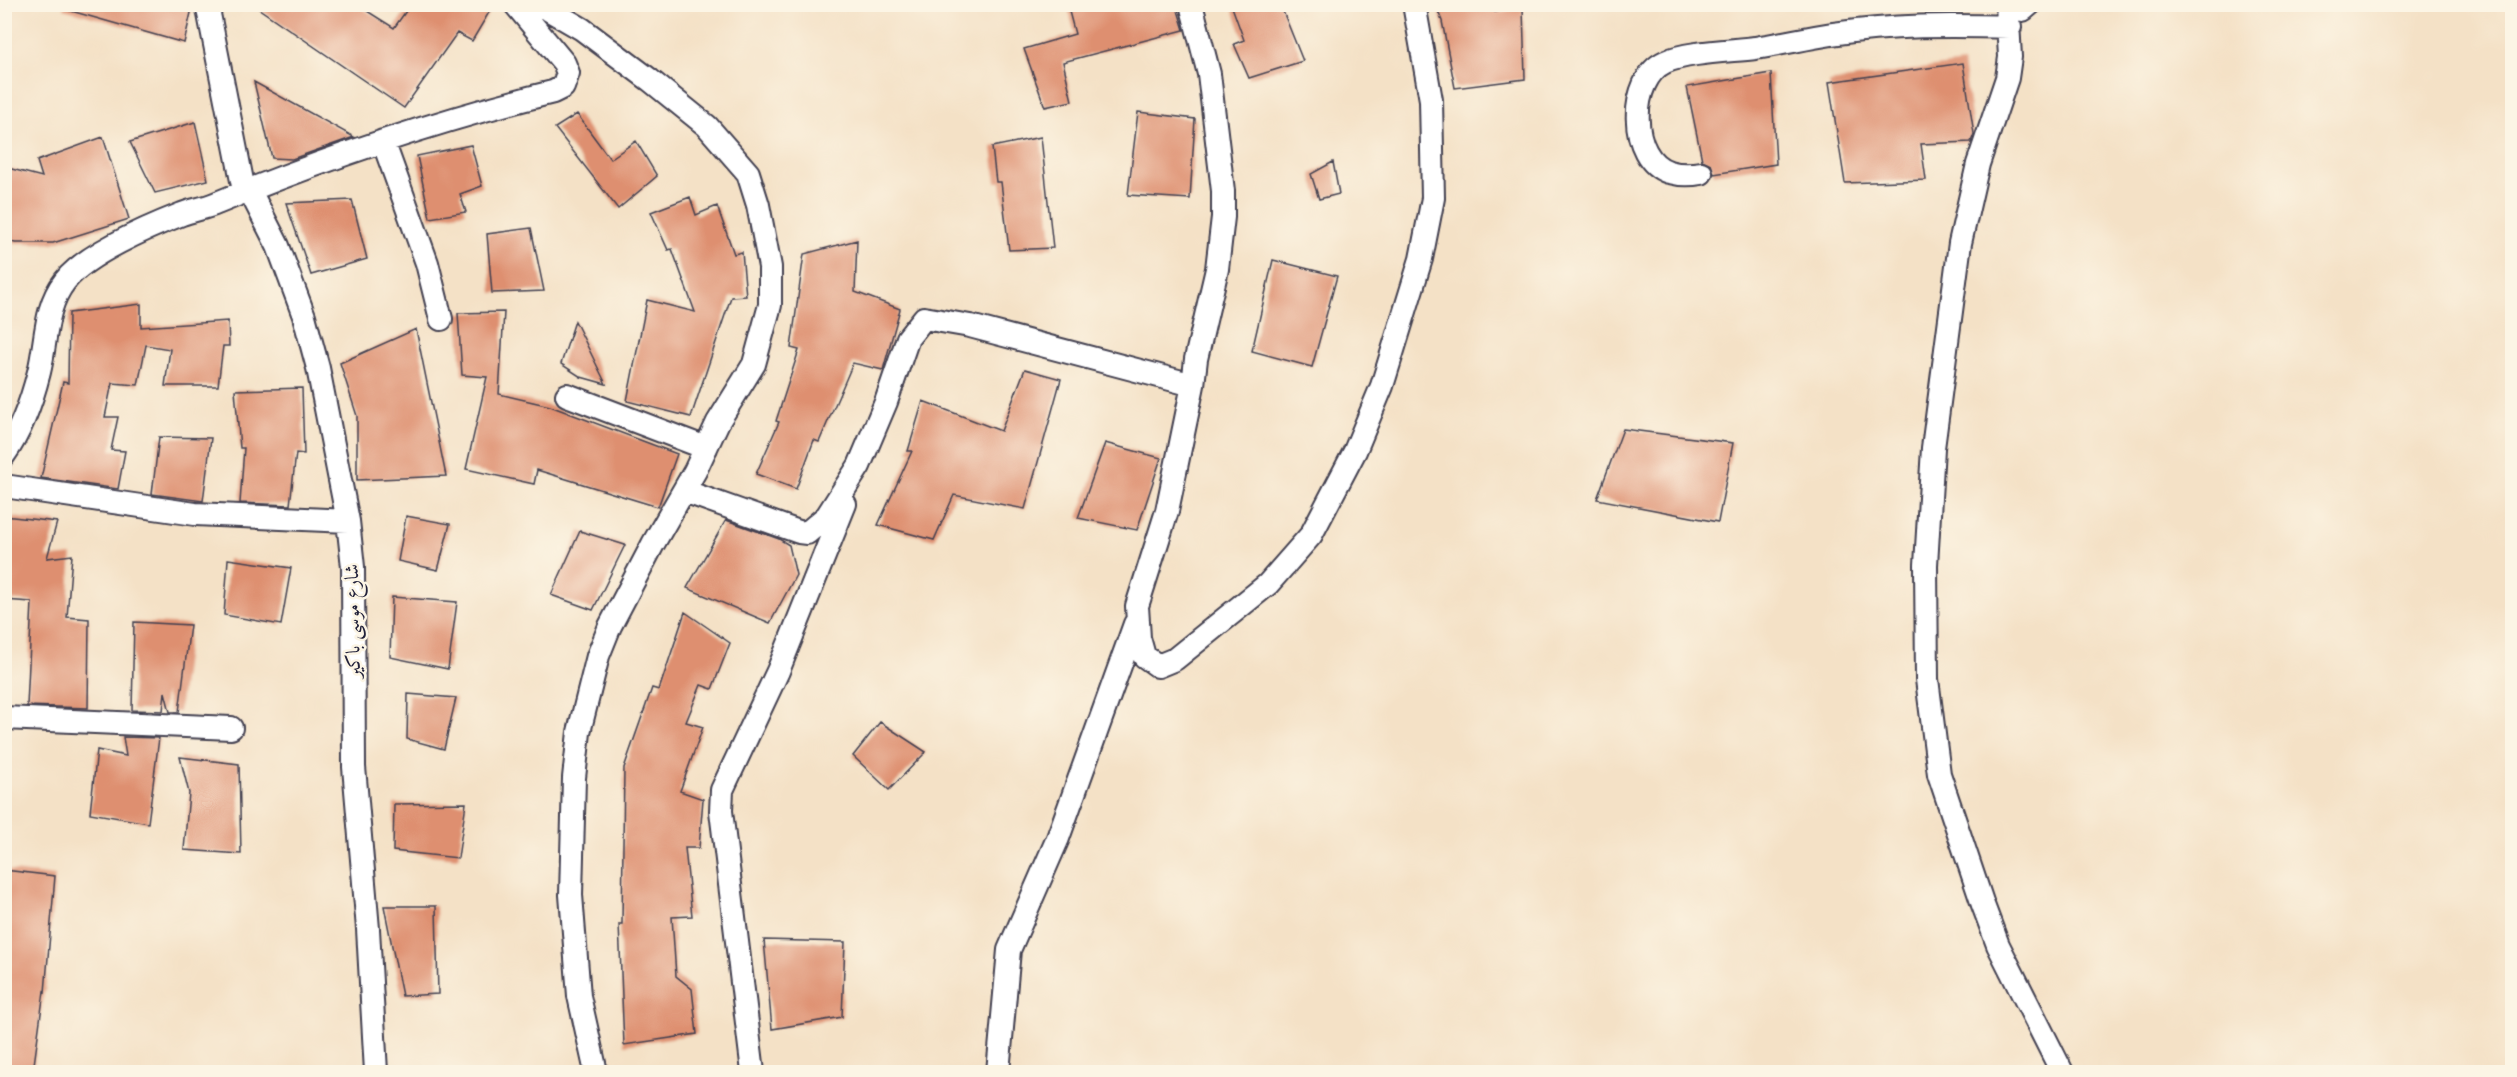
<svg xmlns="http://www.w3.org/2000/svg" width="2517" height="1077" viewBox="0 0 2517 1077" font-family="Cardo,Amiri,serif">
  <style>
    .building { fill: #de8f6f }
    .lines { fill: none; stroke-linecap: round; stroke-linejoin: round }
    .minor-casing { stroke: #423f50; stroke-width: 26 }
    .minor { stroke: #fff; stroke-width: 22 }
    .labels { text-anchor: middle; stroke-width: 5; stroke-linejoin: round; paint-order: stroke }
    .street-label { font-size: 20px; fill: #22223b; stroke: #fcf5e5 }
  </style>
  <rect width="100%" height="100%" fill="#fcf5e5"/>
  <filter id="ink" filterUnits="userSpaceOnUse"><feTurbulence type="fractalNoise" baseFrequency=".0167" numOctaves="2"/><feDisplacementMap in="SourceGraphic" scale="12" xChannelSelector="R" yChannelSelector="G"/><feConvolveMatrix kernelMatrix="1 2 1 2 8 2 1 2 1" color-interpolation-filters="sRGB"/></filter>
  <filter id="wash" filterUnits="userSpaceOnUse"><feTurbulence type="fractalNoise" baseFrequency=".008" numOctaves="4" result="noise"/><feDisplacementMap in="SourceGraphic" scale="24" xChannelSelector="R" yChannelSelector="G"/><feGaussianBlur stdDeviation="1.35" result="paint"/><feColorMatrix in="noise" values="0 0 0 0 0 0 0 0 0 0 0 0 0 0 0 0 0 1.4 0 .05"/><feComposite in="paint" operator="in"/></filter>
  <g filter="url(#wash)">
    <rect width="100%" height="100%" fill="#f4e1c6"/>
    <g id="blocks">
      <path class="building" d="M65,4h128l-9,39 -120,-34z
        M252,4h104l38,24 17,-24h83l-22,37 -15,-8 -53,75z
        M1067,4h109l8,26 -121,32 9,39 -27,6 -21,-58 51,-15z
        M1231,4h49l23,57 -54,17 -15,-34 10,-4z
        M1435,4h60v8l28,-4 2,71 -70,9 -13,-67z
        M1963,63l11,71 -3,8 -50,2 5,36 -81,3 -16,-101z
        M1771,73l5,91 -62,10 -3,-10 -9,-4 -15,-73z
        M254,82l100,55 -62,22 -20,-1z
        M1138,112l57,7 -5,80 -62,-4z
        M577,114l33,45 26,-18 21,35 -39,33 -63,-81z
        M195,122l13,58 -53,13 -25,-51z
        M103,137l26,82 -76,24h-38l-11,-4v-72l38,10 -5,-16z
        M1041,137l12,111 -44,2 -8,-68h-5l-4,-35z
        M471,145l11,41 -22,8 6,18 -36,6 -13,-62z
        M1333,162l6,32 -20,5 -8,-25z
        M690,197l6,18 21,-9 17,48 8,-2 4,44 -15,1 -40,120 -64,-16 20,-101 48,12 -23,-63 -4,1 -17,-38z
        M352,200l15,59 -56,16 -25,-72z
        M531,228l13,63 -52,2 -5,-59z
        M857,240l-2,52 45,17 -17,61 -30,-7 -34,79 -5,-2 -18,49 -40,-15 23,-52 -3,-1 23,-71 -8,-2 13,-94z
        M1273,260l64,16 -25,91 -60,-16z
        M141,304v23l87,-6 1,25h-6l-5,40h-53l5,-37 -24,-4 -8,40 -26,-2 -7,34h13l-7,33 14,1 -7,38 -77,-11 22,-96 5,1 1,-70z
        M504,312l-5,82 51,12 127,48 -19,53 -121,-37 -3,14 -68,-15 21,-92 -25,-2 -4,-62z
        M575,321l31,63 -25,-7 -20,-13z
        M416,329l30,147 -89,4v-64l-17,-53z
        M1025,369l36,10 -36,130 -71,-14 -20,45 -56,-15 34,-74h-4l15,-50 78,30z
        M302,388l2,66 -8,-1 -6,52 -50,-2 4,-55h-4l-5,-58z
        M1623,429l110,14 -15,79 -121,-23z
        M159,437l52,1 -8,63 -51,-7z
        M1105,443l56,15 -24,72 -59,-12z
        M4,516l53,6 -10,36 25,-3 -5,62 22,2 -1,89 -61,-2 5,-104 -28,-2z
        M406,516l44,8 -12,46 -40,-9z
        M726,520l53,19 10,6 7,30 -26,48 -83,-35z
        M580,531l45,14 -32,65 -42,-15z
        M228,559l63,9 -10,57 -57,-10z
        M392,597l65,5 -9,67 -58,-12z
        M685,612l45,31 -18,46 -11,-4 -15,37 17,5 -23,64 23,8 -4,49h-14l7,68 -20,1 4,59 16,13 5,45 -73,11 -5,-121h3l2,-156 28,-80 7,2z
        M134,622l56,3 -11,87h-9l-5,-20 -2,19 -31,-1z
        M408,694l48,4 -12,51 -37,-10z
        M880,722l46,30 -37,38 -36,-34z
        M123,737l36,1 -11,85 -58,-10 7,-63 29,6z
        M180,757l59,7 2,90 -57,-4 5,-57z
        M466,803l-8,55 -65,-7 1,-47z
        M4,870l51,6 -10,116 -1,-1 -11,81h-29z
        M384,906h52l2,88 -36,2z
        M764,940l81,2 -3,75 -70,12z"/>
    </g>
  </g>
  <g filter="url(#ink)">
    <use href="#blocks" fill-opacity="0" stroke="#423f50" stroke-width="1.5"/>
    <g class="lines">
      <defs>
        <path id="minor" d="M207,4l37,187
          M539,4l43,25 68,51 57,46 41,47 10,32 12,62v38l-16,59 -36,58 -23,49 -42,73 -43,82 -12,30 -19,76 -5,46 -3,117 8,101 17,76
          M1191,4l18,70 14,117v26l-6,52 -21,90 -3,26 -26,126 -30,95 2,32 5,18 14,10 17,-7 93,-75 43,-49 44,-84 27,-65 39,-127 12,-61 -2,-98 -17,-96
          M2007,4l3,53 -3,21 -29,86 -18,79 -27,205 -7,117 1,114 12,95 44,131 15,40 64,127
          M2008,7l15,3 7,-6
          M383,141l44,122 14,56
          M1701,173c-11,2 -21,2 -32,-1 -41,-13 -41,-93 -4,-110 21,-10 66,-11 90,-14 26,-4 51,-10 77,-14 59,-9 118,-9 178,-7
          M244,191h6l28,55 26,70 14,52 30,153 5,46 1,200 14,162 8,143
          M567,395l139,53
          M4,455c17,-24 28,-55 35,-83 8,-32 5,-64 26,-91 21,-27 84,-54 117,-67 11,-4 24,-6 35,-11 110,-45 221,-83 336,-111l10,-5 5,-14 -4,-10 -49,-59
          M4,486l191,28 153,7
          M684,491l115,41 8,1 20,-17 32,-50 27,-64 22,-64 16,-20 46,8 223,59
          M4,718l227,10
          M753,1072l-32,-261 1,-21 56,-119 67,-167
          M998,1072l11,-122 49,-112 77,-214"/>
      </defs>
      <use href="#minor" class="minor-casing"/>
      <use href="#minor" class="minor"/>
    </g>
  </g>
  <g class="labels">
    <g class="street-label">
      <text transform="translate(352 621) rotate(-91)" y="7">شارع موسى باكير</text>
    </g>
  </g>
  <rect width="2517" height="1077" fill="none" stroke="#fcf5e5" stroke-width="24"/>
</svg>
